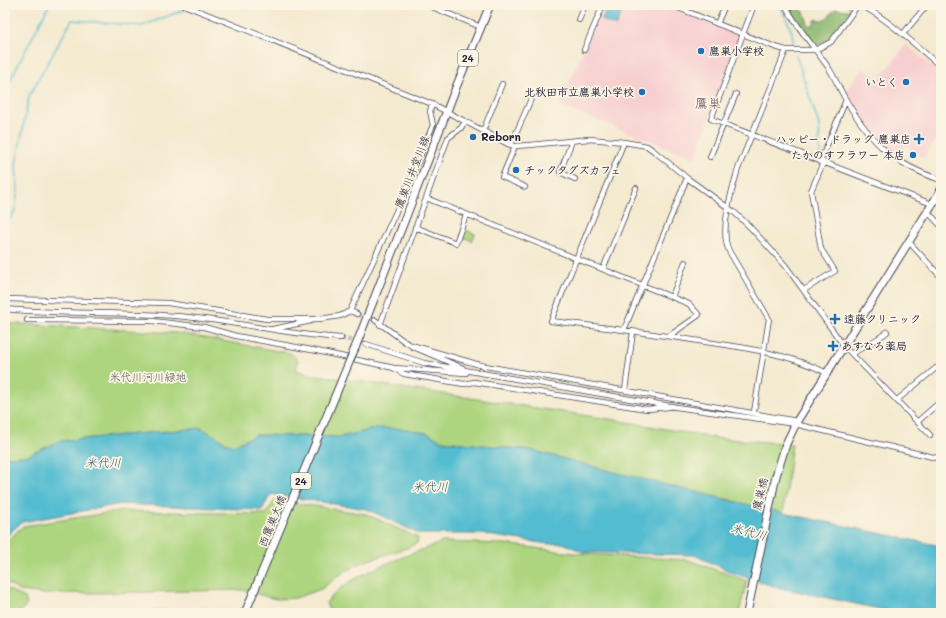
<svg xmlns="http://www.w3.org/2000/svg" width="946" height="618" viewBox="0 0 946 618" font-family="Mali,'Klee One',sans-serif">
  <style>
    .built { fill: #f7cfd0 }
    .green { fill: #add57f; stroke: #687c5d }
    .forest { fill: #8ab66e; stroke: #566c54 }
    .water { fill: #53bcd0; stroke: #3a6f86 }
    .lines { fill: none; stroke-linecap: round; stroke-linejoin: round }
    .stream { stroke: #53bcd0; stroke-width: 1.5 }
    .street-tunnel { stroke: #cac2b2; stroke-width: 4.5; stroke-dasharray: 4.5 2; stroke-linecap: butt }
    .street-casing { stroke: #424051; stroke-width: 6 }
    .secondary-casing { stroke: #424051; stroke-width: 9 }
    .primary-casing { stroke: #424051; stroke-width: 9 }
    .street { stroke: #fff; stroke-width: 4.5 }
    .secondary { stroke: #fff; stroke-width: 7 }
    .primary { stroke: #fff; stroke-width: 7 }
    .primary-bridge-casing { stroke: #424051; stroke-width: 9; stroke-linecap: butt }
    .primary-bridge { stroke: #fff; stroke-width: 7 }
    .poi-dot { fill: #1f6fb2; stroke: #fcf5e5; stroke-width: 1.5 }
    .labels { text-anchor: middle; stroke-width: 3.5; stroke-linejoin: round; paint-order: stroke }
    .shield { fill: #fcf5e5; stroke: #63616e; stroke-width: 1 }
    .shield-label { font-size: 10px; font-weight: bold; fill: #22223b }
    .poi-label { font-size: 11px; font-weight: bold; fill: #22223b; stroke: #fcf5e5; text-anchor: start }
    .street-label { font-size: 11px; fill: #22223b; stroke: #fcf5e5 }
    .park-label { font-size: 11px; fill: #4c584f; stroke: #fcf5e5 }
    .water-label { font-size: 12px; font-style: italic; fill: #33586f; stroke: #fcf5e5 }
    .quarter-label { font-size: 13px; fill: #685560; stroke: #fcf5e5 }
  </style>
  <rect width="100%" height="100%" fill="#fcf5e5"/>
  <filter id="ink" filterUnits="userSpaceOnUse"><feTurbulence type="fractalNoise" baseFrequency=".025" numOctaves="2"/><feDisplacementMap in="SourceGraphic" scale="8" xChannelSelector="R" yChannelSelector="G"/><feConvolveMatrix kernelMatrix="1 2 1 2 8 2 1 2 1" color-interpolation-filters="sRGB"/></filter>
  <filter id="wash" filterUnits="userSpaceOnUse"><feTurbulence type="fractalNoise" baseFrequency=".012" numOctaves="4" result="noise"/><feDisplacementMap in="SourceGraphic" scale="16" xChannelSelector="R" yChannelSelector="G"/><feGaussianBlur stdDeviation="0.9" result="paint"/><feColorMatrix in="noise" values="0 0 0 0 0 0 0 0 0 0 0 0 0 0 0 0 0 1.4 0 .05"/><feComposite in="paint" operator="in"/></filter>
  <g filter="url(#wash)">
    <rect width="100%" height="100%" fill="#f4ead0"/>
    <path class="built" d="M604,5h60l76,30 -45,123 -136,-52z
      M906,44l35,31v58l-18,25 -17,-13 -10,12 -26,-23 -26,-40 19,-26 16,12z"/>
    <path class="green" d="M464,229l11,5 -3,7 -11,-5z
      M5,323l172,10 113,20 8,7 -2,9 8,4 312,47 100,18 76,6 -9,69 -162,-39 -90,-24 -89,-9 -15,-8 -49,-5 -37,9 -85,-2 -24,11 -31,-18 -141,13 -34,15 -21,1z
      M275,500l91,14 52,24 -1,5 -10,5 -42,13 -21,11 -23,17 -26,9 -19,1 -34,-9 -197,4 -25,-3 -15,-9v-39l18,-17 98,-15 145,3z
      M442,542l62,2 69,9 115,7 59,21 -8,32h-409l-4,-10c22,-30 82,-47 116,-61z
      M5,588l20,10 2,7 -9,8h-13z"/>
    <path class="forest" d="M788,5h13v5l3,2 5,14 4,-1 3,-6 6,2 5,-3 8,-9 15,1 2,-3 -7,-2h9l-22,33 -17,8 -18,-22z
      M208,609l6,4h-95z"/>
    <path class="water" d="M608,5h17l-9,21 -14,-6z
      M201,428l31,18 24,-11 85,2 37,-9 29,1 20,4 15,8 89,9 90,24 162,39 158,33v67h-43l-121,-26 -41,-13 -42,-19 -111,-3 -20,-9 -15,1 -67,-10h-62l-52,-25 -96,-15 -9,16 -141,-6 -99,18 -17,15v-80l21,-1 34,-15z"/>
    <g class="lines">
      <path class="stream" d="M780,5l12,27 2,16
        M796,55l23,70 1,31
        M5,90l44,-85
        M5,225l10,-14 3,-21 -2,-25 13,-69 43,-76 70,6 47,-18"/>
    </g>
  </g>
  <g filter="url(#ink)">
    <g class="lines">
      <path class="street-tunnel" d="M357,314l18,6
        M341,338l25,6"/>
      <defs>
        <path id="street" d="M184,5l248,99 76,40 7,2 15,-1 59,-6 35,3 23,4 7,5 33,27 47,34 15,14 36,39 59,81 86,89
          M427,5l54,22
          M671,5l104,42 11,3h29l16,-8 27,-37
          M785,5c13,24 30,43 45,65 6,10 10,20 16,30 25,43 47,64 95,80
          M858,6c15,-1 70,50 83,61
          M579,20l6,-15
          M717,24l8,-19
          M743,34l-32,85 221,85
          M743,34l11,-29
          M903,34l24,-29
          M584,50l19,-45
          M483,131l19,-47
          M572,141l-12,31 15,7
          M624,142l-73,179c52,6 104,13 155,21 42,6 83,12 121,31
          M511,145l20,-46
          M515,146l-13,31 23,10
          M710,157l26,-63
          M820,162l26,-62
          M426,198l263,106 10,11 -30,21
          M927,211l14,15
          M415,227l41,16 10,-28
          M908,241l33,36
          M603,269l33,-81
          M804,290l31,-19 -14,-22 -10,-58 12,-28
          M672,297l13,-35
          M5,299l163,4 99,16h53l20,-3 10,-5 56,-121 27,-65 -3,-14 2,-7
          M5,309c60,6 122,2 182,8 52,5 102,18 154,21
          M350,311l7,3
          M27,320l125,1 52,6 32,9 81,15 77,17 72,5
          M375,320l33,24 72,21 317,56
          M380,325l68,-187 13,-10 4,-7
          M273,329l38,-8
          M624,330l63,-152
          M366,344l58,19 252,44 119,17 146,35
          M411,346l52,22
          M852,354c12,-8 24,-13 35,-22
          M395,369l9,5 60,10 10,-2 173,27 22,-2
          M625,390l8,-58
          M897,400l39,-32
          M754,412l15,-93 -40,-68c-10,-20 3,-61 9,-82l48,-119
          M917,422l24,-21"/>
        <path id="secondary" d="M747,613l29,-137 10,-32 11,-23 144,-231"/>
        <path id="primary" d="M355,348l102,-263 33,-80"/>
      </defs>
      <use href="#street" class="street-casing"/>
      <use href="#secondary" class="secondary-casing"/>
      <use href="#primary" class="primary-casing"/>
      <use href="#street" class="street"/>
      <use href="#secondary" class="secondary"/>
      <use href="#primary" class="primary"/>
      <defs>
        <path id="primary-bridge" d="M245,613l110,-265"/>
      </defs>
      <use href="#primary-bridge" class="primary-bridge-casing"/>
      <use href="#primary-bridge" class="primary-bridge"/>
    </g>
  </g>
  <g class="poi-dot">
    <circle cx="701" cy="51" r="4"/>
    <circle cx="906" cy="82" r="4"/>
    <circle cx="642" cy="92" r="4"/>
    <circle cx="473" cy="137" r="4"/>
    <path d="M917 133h4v4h4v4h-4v4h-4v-4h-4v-4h4z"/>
    <circle cx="913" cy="155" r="4"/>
    <circle cx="516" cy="170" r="4"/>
    <path d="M833 313h4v4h4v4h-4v4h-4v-4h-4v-4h4z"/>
    <path d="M831 340h4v4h4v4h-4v4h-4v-4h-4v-4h4z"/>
  </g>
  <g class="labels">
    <g class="shield">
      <rect x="458" y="50" width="20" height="16" rx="3"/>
      <rect x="291" y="473" width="20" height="16" rx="3"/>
    </g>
    <g class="shield-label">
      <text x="468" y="62">24</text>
      <text x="301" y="485">24</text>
    </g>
    <g class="poi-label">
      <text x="709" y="55">鷹巣小学校</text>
      <text x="898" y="86" text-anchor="end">いとく</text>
      <text x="634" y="96" text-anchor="end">北秋田市立鷹巣小学校</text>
      <text x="481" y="141">Reborn</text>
      <text x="911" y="143" text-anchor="end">ハッピー・ドラッグ 鷹巣店</text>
      <text x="905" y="159" text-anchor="end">たかのすフラワー 本店</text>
      <text x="524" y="174">チックタグズカフェ</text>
      <text x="844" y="323">遠藤クリニック</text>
      <text x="841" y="350">あすなろ薬局</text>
    </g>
    <g class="street-label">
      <text transform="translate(412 172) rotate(-69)" y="4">鷹巣川井堂川線</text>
      <text transform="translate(760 494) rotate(-77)" y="4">鷹巣橋</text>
      <text transform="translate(272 521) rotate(-68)" y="4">西鷹巣大橋</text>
    </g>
    <g class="park-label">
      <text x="148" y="381">米代川河川緑地</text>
    </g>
    <g class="water-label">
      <text x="103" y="467">米代川</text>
      <text x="430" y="491">米代川</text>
      <text transform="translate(749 532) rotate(14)" y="4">米代川</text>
    </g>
    <g class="quarter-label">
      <text x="708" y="108">鷹巣</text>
    </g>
  </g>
  <rect width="946" height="618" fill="none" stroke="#fcf5e5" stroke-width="20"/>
</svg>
